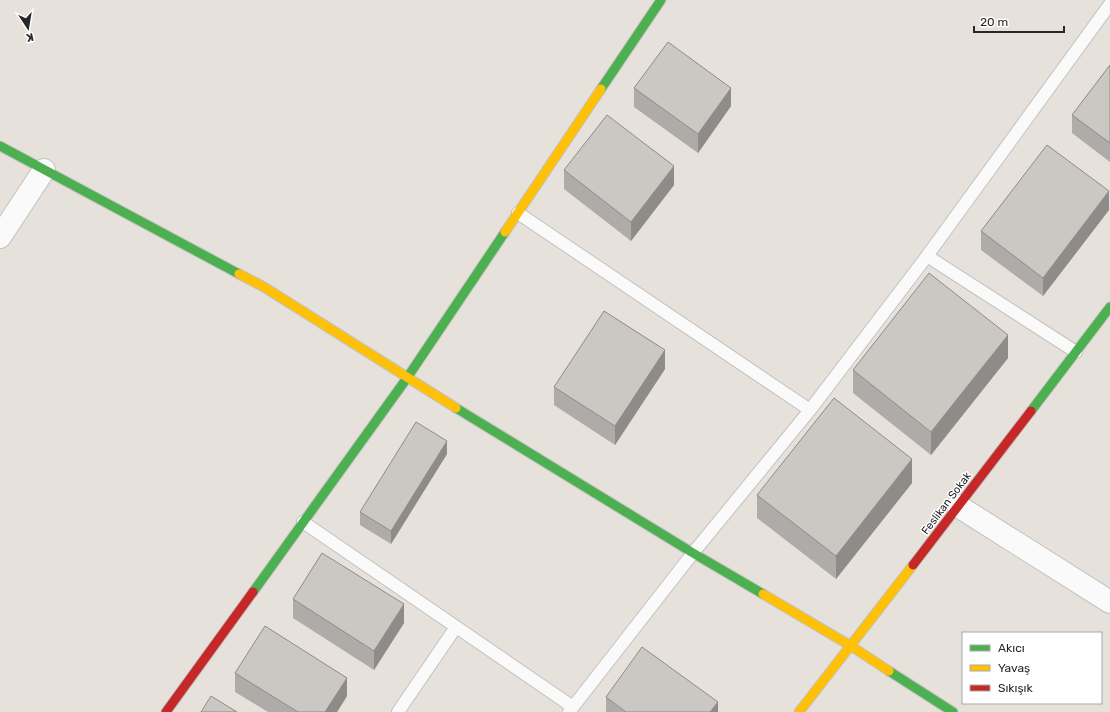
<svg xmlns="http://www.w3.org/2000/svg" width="1110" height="712" viewBox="0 0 1110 712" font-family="Rubik,sans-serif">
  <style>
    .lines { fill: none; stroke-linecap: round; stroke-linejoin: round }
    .lane-casing { stroke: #c3c1c2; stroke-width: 14 }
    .street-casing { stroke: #c3c1c2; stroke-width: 24 }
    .fast-casing { stroke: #c3c1c2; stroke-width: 11 }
    .slow-casing { stroke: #c3c1c2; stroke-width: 11 }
    .jam-casing { stroke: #c3c1c2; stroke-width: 11 }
    .lane { stroke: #fbfafa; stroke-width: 12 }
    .street { stroke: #fbfafa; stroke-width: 22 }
    .fast { stroke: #4caf50; stroke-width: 9 }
    .slow { stroke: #ffc107; stroke-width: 9 }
    .jam { stroke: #c62828; stroke-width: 9 }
    .wall { fill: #afaba8 }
    .shaded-wall { fill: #8e8b88 }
    .building { fill: #cbc7c3; stroke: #8e8b88 }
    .labels { text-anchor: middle; stroke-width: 3; stroke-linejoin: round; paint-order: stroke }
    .street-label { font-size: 11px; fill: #272727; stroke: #fff }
  </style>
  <rect width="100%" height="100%" fill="#e6e1db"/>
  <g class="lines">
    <defs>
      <path id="lane" d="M518,213l292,197
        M927,256l149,96
        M303,522l270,185
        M398,712l58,-85
        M569,712l124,-159 117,-143 117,-154 183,-252"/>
      <path id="street" d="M0,237l44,-67
        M958,506l152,96"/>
      <path id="fast" d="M601,89l60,-89
        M0,146l239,128
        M456,408l237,145 70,41
        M1031,411l79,-104
        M253,592l154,-214 98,-146
        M889,671l64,41"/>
      <path id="slow" d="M505,232l96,-143
        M239,274l25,13 192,121
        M763,594l88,52 38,25
        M799,712l114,-147"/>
      <path id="jam" d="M913,565l118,-154
        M166,712l87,-120"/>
    </defs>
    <use href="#lane" class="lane-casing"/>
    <use href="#street" class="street-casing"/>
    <use href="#fast" class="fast-casing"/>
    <use href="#slow" class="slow-casing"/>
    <use href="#jam" class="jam-casing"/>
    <use href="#lane" class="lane"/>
    <use href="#street" class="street"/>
    <use href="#fast" class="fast"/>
    <use href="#slow" class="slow"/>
    <use href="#jam" class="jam"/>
  </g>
  <path class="wall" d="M1110,65v97l-38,-29v-18z
    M634,88l97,18 -33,47 -64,-46z
    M564,170l110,15 -43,56 -67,-52z
    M1109,210l-66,86 -62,-46v-19z
    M1008,358l-77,97 -78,-62v-23z
    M665,369l-50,76 -61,-40v-18z
    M447,454l-56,90 -31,-19v-13z
    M912,483l-76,96 -79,-61v-23z
    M293,599l111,24 -30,47 -81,-52z
    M235,673l112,23 -10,16h-69l-33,-20z
    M606,697l112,15h-112z"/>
  <path class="shaded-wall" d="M731,88v18l-33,47v-19z
    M674,166v19l-43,56v-19z
    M1109,191v19l-66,86v-18z
    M1008,335v23l-77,97v-23z
    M665,350v19l-50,76v-19z
    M447,441v13l-56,90v-13z
    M912,459v24l-76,96v-23z
    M404,604v19l-30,47v-19z
    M347,678v18l-10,16h-12z
    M718,702v10h-8z"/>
  <path class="building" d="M668,42l63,46 -33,46 -64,-46z
    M1110,65v78l-38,-28z
    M607,115l67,51 -43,56 -67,-52z
    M1047,145l62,46 -66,87 -62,-47z
    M929,273l79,62 -77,97 -78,-62z
    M604,311l61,39 -50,76 -61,-39z
    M834,398l78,61 -76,97 -79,-61z
    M416,422l31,19 -56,90 -31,-19z
    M322,553l82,51 -30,47 -81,-52z
    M265,626l82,52 -22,34h-27l-63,-39z
    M642,647l76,55 -8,10h-84l-20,-15z
    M211,696l26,16h-36z"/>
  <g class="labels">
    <g class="street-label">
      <text transform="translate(946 503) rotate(-53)" y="4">Feslikan Sokak</text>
    </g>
  </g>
  <rect x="962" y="632" width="140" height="72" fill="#ffffff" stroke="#a9a9a9"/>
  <rect x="970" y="645" width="20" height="6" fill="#4caf50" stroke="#a9a9a9"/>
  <text x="998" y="652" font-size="12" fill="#272727">Akıcı</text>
  <rect x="970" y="665" width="20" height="6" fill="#ffc107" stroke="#a9a9a9"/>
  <text x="998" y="672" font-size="12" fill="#272727">Yavaş</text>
  <rect x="970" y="685" width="20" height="6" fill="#c62828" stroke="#a9a9a9"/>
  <text x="998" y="692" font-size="12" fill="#272727">Sıkışık</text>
  <g transform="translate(28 28) rotate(168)" stroke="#ffffff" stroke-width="3" paint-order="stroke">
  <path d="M0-3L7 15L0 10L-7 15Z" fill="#272727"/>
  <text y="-6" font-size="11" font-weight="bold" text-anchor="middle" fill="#272727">K</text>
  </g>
  <path d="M974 26v6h90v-6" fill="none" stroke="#272727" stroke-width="2"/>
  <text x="980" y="26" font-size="12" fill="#272727" stroke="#ffffff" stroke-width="3" paint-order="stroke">20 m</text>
</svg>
